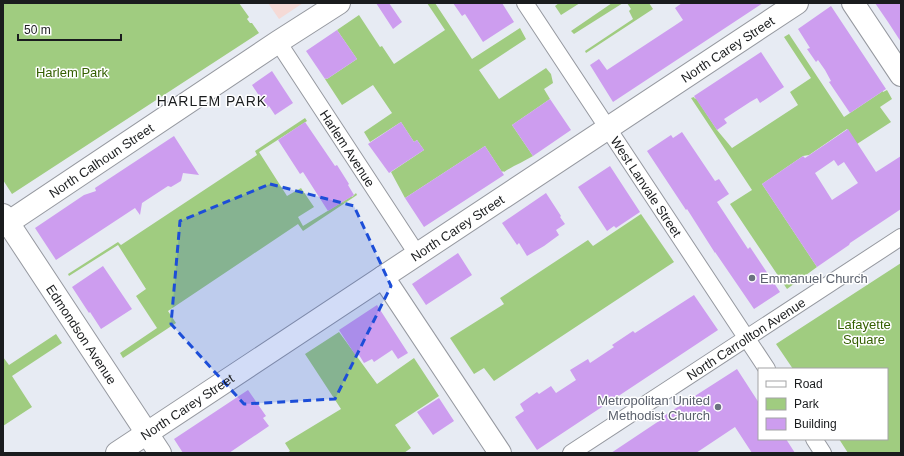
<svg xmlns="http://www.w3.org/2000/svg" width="904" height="456" viewBox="0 0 904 456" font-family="Arial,sans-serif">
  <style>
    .education { fill: #f5dad6 }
    .green { fill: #a0cc80 }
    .building { fill: #cd9def; fill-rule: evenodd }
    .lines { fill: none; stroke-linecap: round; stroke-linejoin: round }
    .street-casing { stroke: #9699a0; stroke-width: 18 }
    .secondary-casing { stroke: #9699a0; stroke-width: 24 }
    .street { stroke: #fff; stroke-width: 16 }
    .secondary { stroke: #fff; stroke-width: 22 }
    .marked { fill: #1d4ed8; fill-opacity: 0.2; stroke: #1d4ed8; stroke-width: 3; stroke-dasharray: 8 5; stroke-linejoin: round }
    .worship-dot { fill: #6b7280; stroke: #fff; stroke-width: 1.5 }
    .labels { text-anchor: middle; stroke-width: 3; stroke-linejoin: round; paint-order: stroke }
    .street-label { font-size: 13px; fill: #1a1c1e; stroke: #fff }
    .park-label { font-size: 13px; fill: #345f00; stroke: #fff }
    .worship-label { font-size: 13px; fill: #5b616d; stroke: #fff; text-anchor: start }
    .neighbourhood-label { font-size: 14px; letter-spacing: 1px; fill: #1a1c1e; stroke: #fff }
  </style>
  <rect width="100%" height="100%" fill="#e7ebf3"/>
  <path class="education" d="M268,3h35l-24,16z"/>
  <path class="green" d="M3,3h236l10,14 -2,2 3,4h2l7,10 -247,161 -9,-14z
    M427,3h8l37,56 48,-31 6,11 -47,31 20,29 47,-31 5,6 2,9 -9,6 6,10 -38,26 21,31c-10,6 -20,10 -29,16l-1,-1 -1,1 -17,-26 -80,52 -14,-26 33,-22 -7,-10 -3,2 -13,-20 -31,20 -6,-10 28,-19 -19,-28 -31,20 -17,-26 1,-1 1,1 30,-20 -20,-29 22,-15 21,32 2,-1 12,18 51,-34z
    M559,3h21l-19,12 -6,-9z
    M612,3h11l-49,31 -3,-3z
    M627,3h22l4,6 -67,44 -1,-2 48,-32 -4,-8 2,-2z
    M789,34l55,83 39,-26v1l4,-2 5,9 -12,8 11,15 -34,22 -10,-15 -38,26 -6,1 -41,28 55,83 -30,22 -57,-85 22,-14 -61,-92 3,-1 1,2 1,-1 21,32 15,18 66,-43 -8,-13 21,-14 -27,-41z
    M305,118l2,3 -48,31 28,44 14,-8 13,19 -16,10 5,9 49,-30v1l4,-4 1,2 -54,36 -5,-7 -130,87 8,12 -53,35 -3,-5 37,-25 -21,-32 10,-7 -28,-44 -49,31 -1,-2 50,-32 3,3 136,-90 -2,-4z
    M641,214l33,48 -180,119 -10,-13 -10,6 -24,-36 54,-34 -4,-6 88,-58 5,6z
    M901,263v190h-53l-9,-14h48v-70h-94l-17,-25z
    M339,332l38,52 37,-26 25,38 -44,29 16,23 -7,5h-117l3,-2 -5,-8 56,-34 -36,-55z
    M56,334l6,9 -50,33 20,31 -29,19v-69l6,8z"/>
  <path class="building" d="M376,3h13l13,19 -9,7z
    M453,3h49l12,19 -31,20 -18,-28 -3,2z
    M682,3h81l-150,99 -23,-37 9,-6 8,11 67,-44 9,-6 -8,-12z
    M875,3h26v39l-13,-20z
    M831,6l55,83 -36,24 -21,-31 2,-1 -6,-11 -7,-10 -2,2 -9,-13 3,-1 -12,-19z
    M337,30l20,29 -30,20 -1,-1 -1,1 -19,-28z
    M761,52l23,35 -24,16 -3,-5 -7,4 -26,17 3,4 -10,7 -23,-34z
    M272,71l21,32 -18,12 -6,-9 -2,2 -15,-23z
    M550,99l21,31 -38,26 -21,-31z
    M305,122l30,44 2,-1 12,19 -1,1 6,10 -26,16 -25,-39 -3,2 -22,-34z
    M401,122l13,20 3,-2 7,10 -35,23 -21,-29z
    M848,129l28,43 25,-16v53l-51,34 -1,2 -32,22 -55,-83 41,-28 2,2zM834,160l4,6 6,-4 14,21 -26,17 -17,-27z
    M682,132l33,49 4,-2 10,15 -12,8 31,47 2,-2 30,45 -26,17 -39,-57v1l-28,-44 -1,1 -39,-59 24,-16 2,3z
    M174,136l25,39 -16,-2 -2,8 -10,6 -3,-1 -26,17 -2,12 -5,-7 -79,52 -21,-32 49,-33 12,-4 -1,-3z
    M485,146l19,29 -80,52 -19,-29z
    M610,166l30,46 -24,16 -2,-2 -7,5 -29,-44z
    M546,193l15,23 -1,1 5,7 -9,6 3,5 -15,11 -17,10 -8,-13 -2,2 -15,-22z
    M458,253l14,22 -46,30 -14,-21z
    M103,266l29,43 -31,20 -11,-17 -1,1 -17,-26z
    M694,295l24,35 -181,120 -22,-33 9,-6 -4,-7 17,-12 2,2 12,-8 5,7 20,-13 -6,-10 18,-11 2,4 24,-16 -2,-2 21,-14 2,2z
    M377,305l31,48 -10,6 -6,-9 -18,12 -2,-3 -8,4 -5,-8 -3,1 -17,-26z
    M737,369l22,34v36h27l9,14h-43l-17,-26 -39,26h-85l48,-32v-2z
    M248,390l18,26 -3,2 6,8 -40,27h-46l-9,-14z
    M439,398l15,23 -21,14 -16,-23z"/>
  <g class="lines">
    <defs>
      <g id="street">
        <path id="s1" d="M525,3l242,366"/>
        <path id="s2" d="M278,42l139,212"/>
        <path d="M814,439l9,14"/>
        <path id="s3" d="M571,453l330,-216"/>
      </g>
      <g id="secondary">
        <path d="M853,3l48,72"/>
        <path id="s4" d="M3,215l157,238"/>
        <path id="s5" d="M3,226l275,-184 61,-39"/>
        <path d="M383,277l117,176"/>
        <path id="s6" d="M117,453l680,-450"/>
      </g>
    </defs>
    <use href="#street" class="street-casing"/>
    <use href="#secondary" class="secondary-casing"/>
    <use href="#street" class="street"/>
    <use href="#secondary" class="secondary"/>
  </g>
  <path class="marked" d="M270,184l84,22 37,80 -56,113 -91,5 -73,-80 9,-103z"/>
  <g class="worship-dot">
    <circle cx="752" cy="278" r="4"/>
    <circle cx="718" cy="407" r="4"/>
  </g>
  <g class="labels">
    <g class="street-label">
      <text dy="5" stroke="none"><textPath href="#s6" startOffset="732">North Carey Street</textPath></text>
      <text dy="5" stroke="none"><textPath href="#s2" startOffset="127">Harlem Avenue</textPath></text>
      <text dy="5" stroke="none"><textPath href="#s5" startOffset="118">North Calhoun Street</textPath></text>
      <text dy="5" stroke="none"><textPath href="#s1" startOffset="220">West Lanvale Street</textPath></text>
      <text dy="5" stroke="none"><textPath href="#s6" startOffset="408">North Carey Street</textPath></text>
      <text dy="5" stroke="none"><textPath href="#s4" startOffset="143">Edmondson Avenue</textPath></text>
      <text dy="5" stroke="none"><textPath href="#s3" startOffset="209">North Carrollton Avenue</textPath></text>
      <text dy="5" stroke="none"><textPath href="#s6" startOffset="84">North Carey Street</textPath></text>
    </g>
    <g class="park-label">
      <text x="72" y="77">Harlem Park</text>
      <text x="864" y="329">Lafayette<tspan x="864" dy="15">Square</tspan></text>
    </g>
    <g class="worship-label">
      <text x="760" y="283">Emmanuel Church</text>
      <text x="710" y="405" text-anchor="end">Metropolitan United<tspan x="710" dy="15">Methodist Church</tspan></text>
    </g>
    <g class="neighbourhood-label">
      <text x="212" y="106">HARLEM PARK</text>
    </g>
  </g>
  <rect width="904" height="456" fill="none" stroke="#1a1c1e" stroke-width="8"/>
  <rect x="758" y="368" width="130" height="72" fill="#ffffff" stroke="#a3a4a5"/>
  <rect x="766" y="381" width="20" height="6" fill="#ffffff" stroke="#a3a4a5"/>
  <text x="794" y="388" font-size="12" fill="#1a1c1e">Road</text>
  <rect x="766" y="398" width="20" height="12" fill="#a0cc80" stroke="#a3a4a5"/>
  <text x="794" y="408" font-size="12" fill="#1a1c1e">Park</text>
  <rect x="766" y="418" width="20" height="12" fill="#cd9def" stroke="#a3a4a5"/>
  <text x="794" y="428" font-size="12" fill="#1a1c1e">Building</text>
  <path d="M18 34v6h103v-6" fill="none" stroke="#1a1c1e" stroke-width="2"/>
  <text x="24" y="34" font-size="12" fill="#1a1c1e" stroke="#ffffff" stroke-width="3" paint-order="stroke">50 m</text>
</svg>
